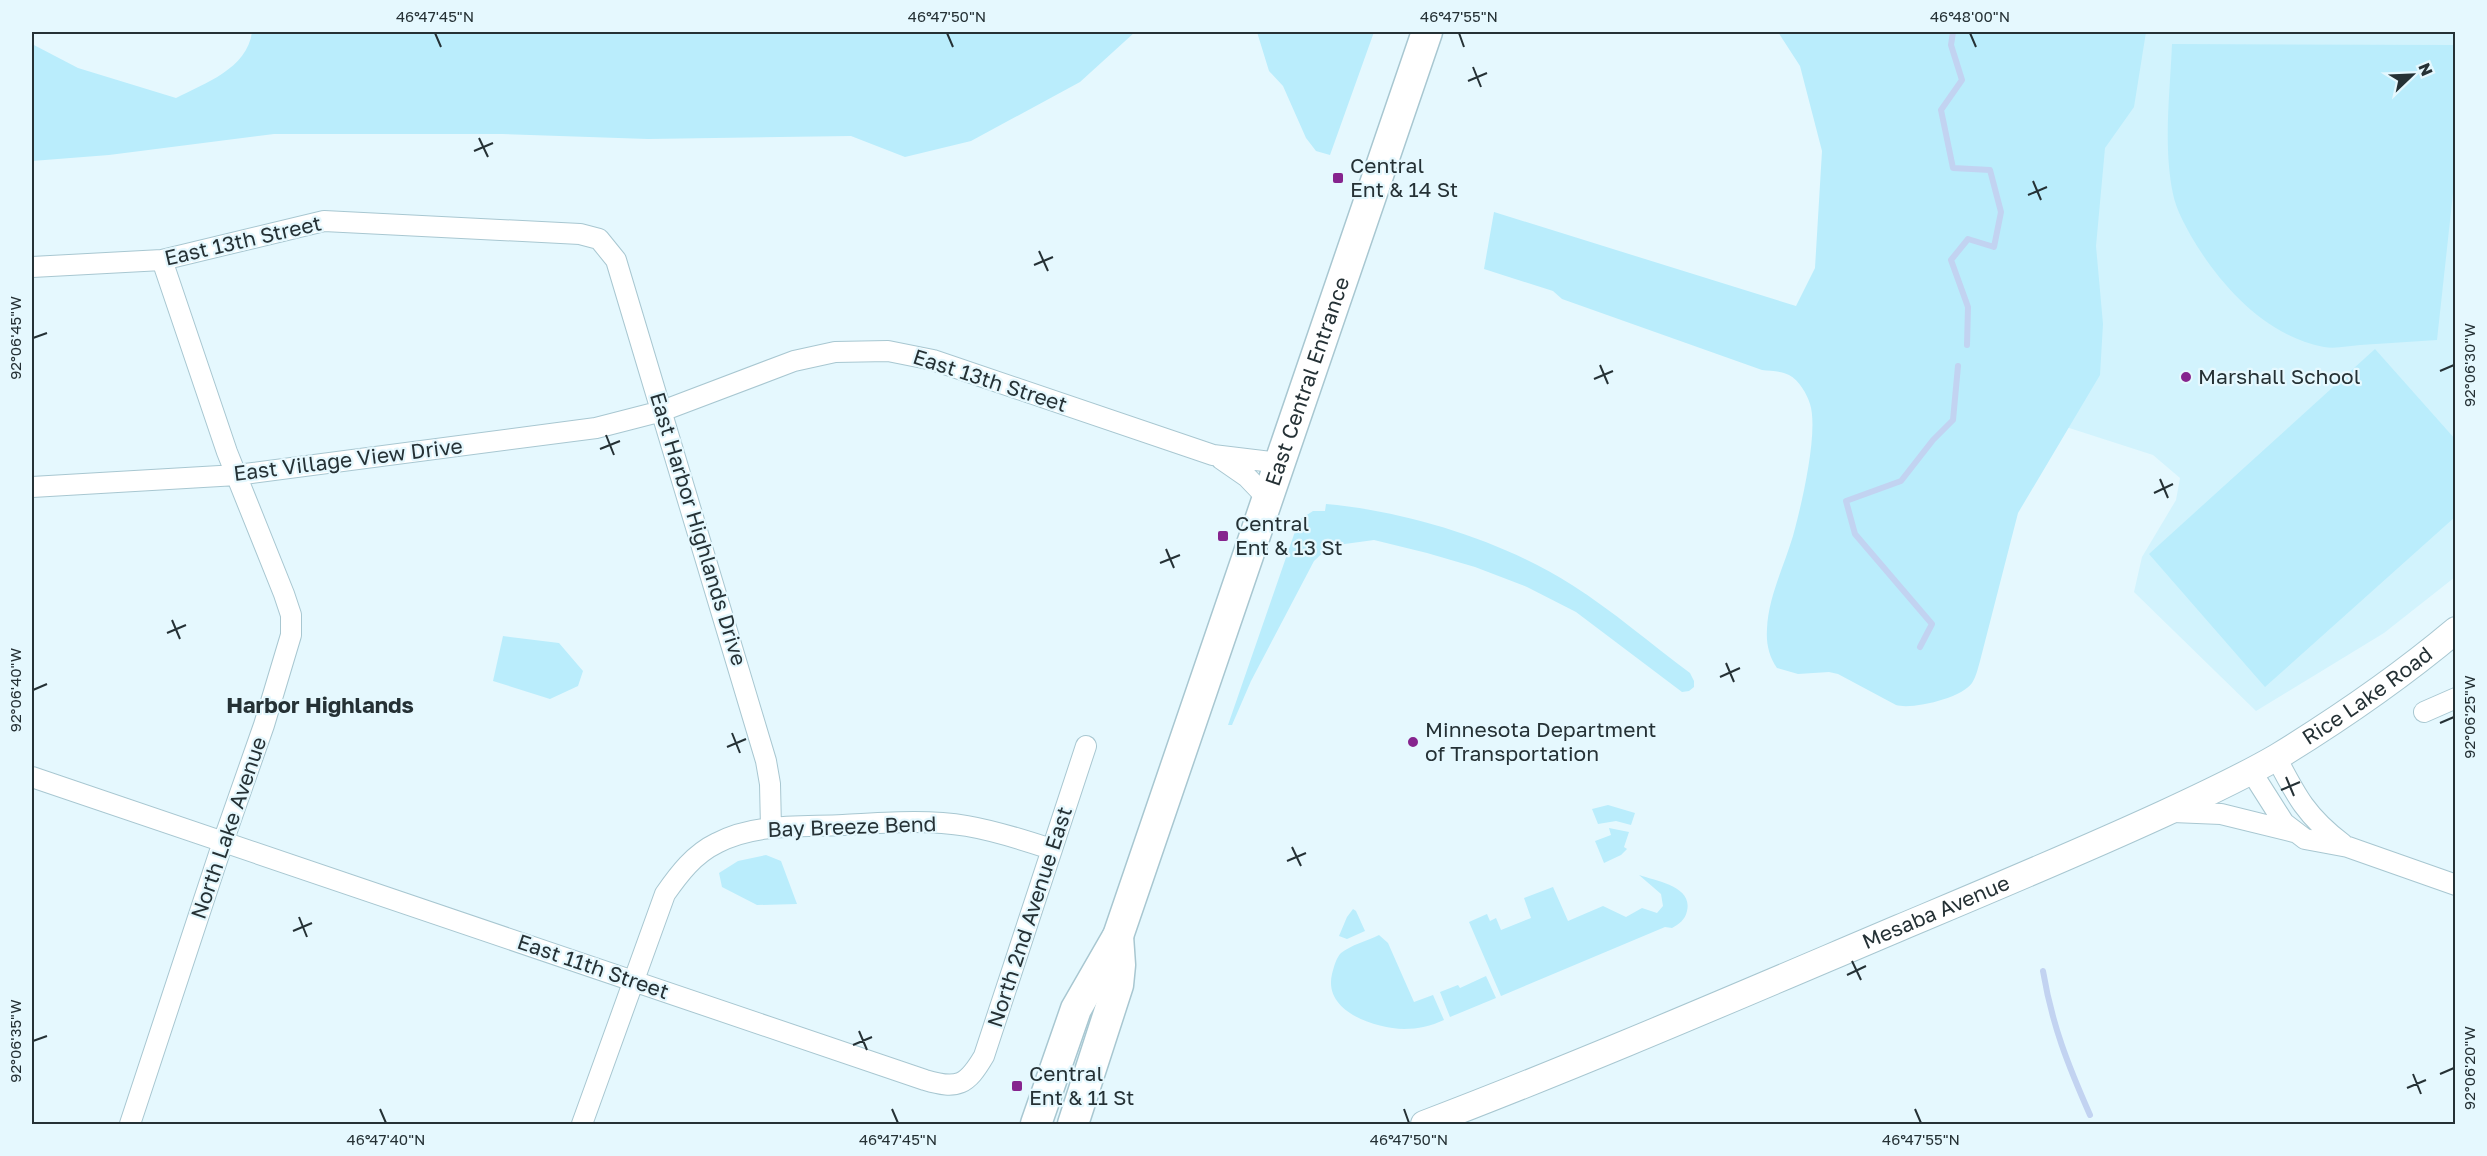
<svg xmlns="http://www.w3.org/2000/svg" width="2487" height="1156" viewBox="0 0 2487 1156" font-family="'Golos Text',sans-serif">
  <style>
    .built { fill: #d2f3fd }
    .green { fill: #baedfc }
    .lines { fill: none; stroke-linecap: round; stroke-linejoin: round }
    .stream { stroke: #c2d3f1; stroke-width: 6 }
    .minor-casing { stroke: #a8c7d1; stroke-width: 22 }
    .major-casing { stroke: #a8c7d1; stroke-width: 28 }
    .highway-casing { stroke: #a8c7d1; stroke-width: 33 }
    .minor { stroke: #fff; stroke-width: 20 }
    .major { stroke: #fff; stroke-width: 26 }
    .highway { stroke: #fff; stroke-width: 30 }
    .ticks { fill: none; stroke: #253135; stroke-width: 2 }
    .poi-dot { fill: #86248e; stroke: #e5f8fe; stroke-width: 2 }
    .labels { text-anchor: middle; stroke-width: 4.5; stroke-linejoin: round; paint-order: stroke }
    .poi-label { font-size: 21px; fill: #253135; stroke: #e5f8fe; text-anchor: start }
    .street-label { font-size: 21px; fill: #253135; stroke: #e5f8fe }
    .neighbourhood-label { font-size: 22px; font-weight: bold; fill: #253135; stroke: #e5f8fe }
    .neatline { fill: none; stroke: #253135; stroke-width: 2 }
    .ticks-label { font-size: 15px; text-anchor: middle; fill: #253135 }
  </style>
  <rect width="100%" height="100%" fill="#e5f8fe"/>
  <path class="built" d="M1803,32h652v545l-71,56 -128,78 -122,-119 8,-35 34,-57 4,-22 -27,-23 -186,-60 -122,-139z"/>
  <path class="green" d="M252,32h883l-55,50 -109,59 -66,16 -54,-21 -203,3 -146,-5h-228l-165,21 -77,6v-117l46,24 98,30c29,-15 71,-29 76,-66z
    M1257,32h117l-44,123 -14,-4 -10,-13 -23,-52 -14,-15z
    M1778,32h368l-12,75 -29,41 -9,98 7,78 -3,51 -82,138 -38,148c-2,7 -4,16 -8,22 -10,15 -60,27 -76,22l-58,-31 -9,-2 -31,2 -21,-6c-8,-12 -11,-24 -10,-39 1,-31 17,-63 26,-93 8,-29 26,-104 17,-132 -3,-10 -11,-24 -21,-29 -7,-4 -18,-4 -27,-5l-200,-71 -9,-8 -69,-22 10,-57 302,94 19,-38 7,-117 -22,-85z
    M2172,44l281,1 3,3 -1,127 -18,165c-25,2 -51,3 -77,5 -11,1 -25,4 -36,2 -59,-11 -105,-63 -133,-111 -7,-13 -15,-27 -18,-42 -10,-48 -3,-101 -1,-150z
    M2375,349l80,90v78l-190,170 -116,-133z
    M1326,504c80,7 178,37 246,81 41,26 79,59 118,88l4,8v6l-5,4 -7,1 -106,-80 -49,-25 -52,-20 -48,-14 -53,-13 -44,6 -16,15 -63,120 -19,44h-4l71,-205 14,-9h12z
    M503,636l56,7 24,28 -5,15 -28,13 -57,-18z
    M1608,805l27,8 -4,12 -15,-4 -18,3 -6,-15z
    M1609,828l20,4 -5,15 3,2 -6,6 -17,8 -9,-22 16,-6z
    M766,855l15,6 16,43 -40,1 -35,-18 -3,-14 19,-12z
    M1639,875c17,6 54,11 48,36 -2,9 -8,13 -15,17l-7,-1 -164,69 -32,-74 18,-8 3,7 6,-3 5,12 30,-12 -7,-20 29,-11 15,34 35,-15 23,11 16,-9 15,5 6,-7 -2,-12z
    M1353,909l3,2 9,20 -18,8 -8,-3 8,-19z
    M1379,935l9,8 26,59 19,-7 11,25c-13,6 -26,9 -40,9 -29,-1 -81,-17 -72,-55 2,-7 4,-16 9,-21 10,-8 26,-12 38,-18z
    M1486,976l10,22 -46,19 -10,-25 18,-7 2,3z"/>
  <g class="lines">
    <path class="stream" d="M1953,32l-2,13 11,35 -21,30 12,58 37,2 11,42 -7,35 -26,-8 -17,21 17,47 -1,38
      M1920,647l12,-23 -77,-90 -9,-33 55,-20 32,-41 20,-20 5,-54
      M2043,971c9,54 25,94 47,144"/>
    <defs>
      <path id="minor" d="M32,267l130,-7 162,-39 256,13 19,5 17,21 150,501 4,23 1,44
        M1221,459l26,18 21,22
        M32,487l205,-12 359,-47 66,-17 132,-50 41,-9 53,-1 45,9 280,95 67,8
        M2424,712l32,-14
        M2276,757c20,39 31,60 67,87
        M2251,771l33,52 21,16 43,8 108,38
        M32,777l893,303c33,10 42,5 59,-24l102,-310
        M2173,812l48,2 73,18
        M130,1124l93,-282 41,-117 27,-90v-20l-7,-21 -57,-142 -65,-192
        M582,1124l83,-230c14,-20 29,-40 52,-51 38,-20 84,-16 126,-18 41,-2 83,-6 124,1 29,5 57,14 84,23"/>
      <g id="major">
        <path id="s1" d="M1424,1124c160,-61 317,-129 475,-196 88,-37 177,-74 264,-114 39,-18 78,-36 114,-57 62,-38 123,-80 179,-127"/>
      </g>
      <g id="highway">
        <path id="s2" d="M1036,1124l40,-115 42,-73 309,-904"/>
        <path d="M1073,1124l45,-139 2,-20 -2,-29"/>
      </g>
    </defs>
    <use href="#minor" class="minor-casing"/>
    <use href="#major" class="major-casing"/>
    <use href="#highway" class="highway-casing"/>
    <use href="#minor" class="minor"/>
    <use href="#major" class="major"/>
    <use href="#highway" class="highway"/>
  </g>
  <path class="ticks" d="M435,33l6,14M947,33l6,14M1459,33l5,14M1970,33l6,14M1473,67l8,20M1468,81l19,-8M479,138l9,19M474,151l19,-8M2033,181l8,19M2028,195l19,-8M1039,251l9,20M1034,265l19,-8M33,338l14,-5M1600,365l8,19M2440,371l14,-6M1594,379l19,-8M606,435l8,20M600,449l20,-8M2160,479l8,19M2154,493l19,-9M1166,549l8,19M1160,563l20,-8M172,620l8,19M167,633l19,-8M1726,663l8,19M1720,677l20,-9M33,690l14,-6M2440,723l14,-6M732,733l8,20M727,747l19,-8M2286,777l8,19M2281,790l19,-8M1292,847l9,19M1287,861l19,-8M299,917l8,20M293,931l19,-8M1852,961l9,19M1847,975l19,-9M859,1031l8,19M33,1041l14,-5M853,1045l19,-8M2413,1074l8,20M2440,1074l14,-6M2407,1088l19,-8M380,1109l6,14M892,1109l6,14M1404,1109l5,14M1915,1109l6,14"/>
  <g class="poi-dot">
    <rect x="1332" y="172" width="12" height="12" rx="3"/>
    <circle cx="2186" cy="377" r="6"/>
    <rect x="1217" y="530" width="12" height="12" rx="3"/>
    <circle cx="1413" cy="742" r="6"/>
    <rect x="1011" y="1080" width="12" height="12" rx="3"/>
  </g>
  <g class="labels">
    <g class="poi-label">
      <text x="1350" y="173">Central<tspan x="1350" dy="24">Ent &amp; 14 St</tspan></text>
      <text x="2198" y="384">Marshall School</text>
      <text x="1235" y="531">Central<tspan x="1235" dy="24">Ent &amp; 13 St</tspan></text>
      <text x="1425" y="737">Minnesota Department<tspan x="1425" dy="24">of Transportation</tspan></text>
      <text x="1029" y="1081">Central<tspan x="1029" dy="24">Ent &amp; 11 St</tspan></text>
    </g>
    <g class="street-label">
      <text transform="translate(243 241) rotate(-13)" y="7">East 13th Street</text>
      <text transform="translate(990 381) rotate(18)" y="7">East 13th Street</text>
      <text dy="7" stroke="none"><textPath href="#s2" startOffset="792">East Central Entrance</textPath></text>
      <text transform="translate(348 460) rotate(-7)" y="7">East Village View Drive</text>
      <text transform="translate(698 529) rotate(73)" y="7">East Harbor Highlands Drive</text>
      <text dy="7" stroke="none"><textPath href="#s1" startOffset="1038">Rice Lake Road</textPath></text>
      <text transform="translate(852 827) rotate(-2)" y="7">Bay Breeze Bend</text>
      <text transform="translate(229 828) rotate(-71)" y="7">North Lake Avenue</text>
      <text dy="7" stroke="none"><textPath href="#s1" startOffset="554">Mesaba Avenue</textPath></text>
      <text transform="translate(1030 917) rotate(-72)" y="7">North 2nd Avenue East</text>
      <text transform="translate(593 967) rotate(19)" y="7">East 11th Street</text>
    </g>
    <g class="neighbourhood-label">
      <text x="320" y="713">Harbor Highlands</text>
    </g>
  </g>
  <rect width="2487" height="1156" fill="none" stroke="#e5f8fe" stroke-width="66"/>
  <g transform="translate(2412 75) rotate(67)" stroke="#e5f8fe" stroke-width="4.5" paint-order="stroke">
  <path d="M0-4.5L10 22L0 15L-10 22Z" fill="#253135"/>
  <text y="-9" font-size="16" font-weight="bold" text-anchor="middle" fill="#253135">N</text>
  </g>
  <rect x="33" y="33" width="2421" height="1090" class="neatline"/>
  <g class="ticks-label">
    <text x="435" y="22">46°47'45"N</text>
    <text x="947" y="22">46°47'50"N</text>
    <text x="1459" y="22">46°47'55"N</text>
    <text x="1970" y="22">46°48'00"N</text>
    <text transform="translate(16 338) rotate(-90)" y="5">92°06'45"W</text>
    <text transform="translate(2470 365) rotate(-90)" y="5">92°06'30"W</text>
    <text transform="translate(16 690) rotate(-90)" y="5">92°06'40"W</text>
    <text transform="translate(2470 717) rotate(-90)" y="5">92°06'25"W</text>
    <text transform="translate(16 1041) rotate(-90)" y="5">92°06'35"W</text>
    <text transform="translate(2470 1068) rotate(-90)" y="5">92°06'20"W</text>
    <text x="386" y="1145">46°47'40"N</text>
    <text x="898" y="1145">46°47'45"N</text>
    <text x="1409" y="1145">46°47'50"N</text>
    <text x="1921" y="1145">46°47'55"N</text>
  </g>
</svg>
